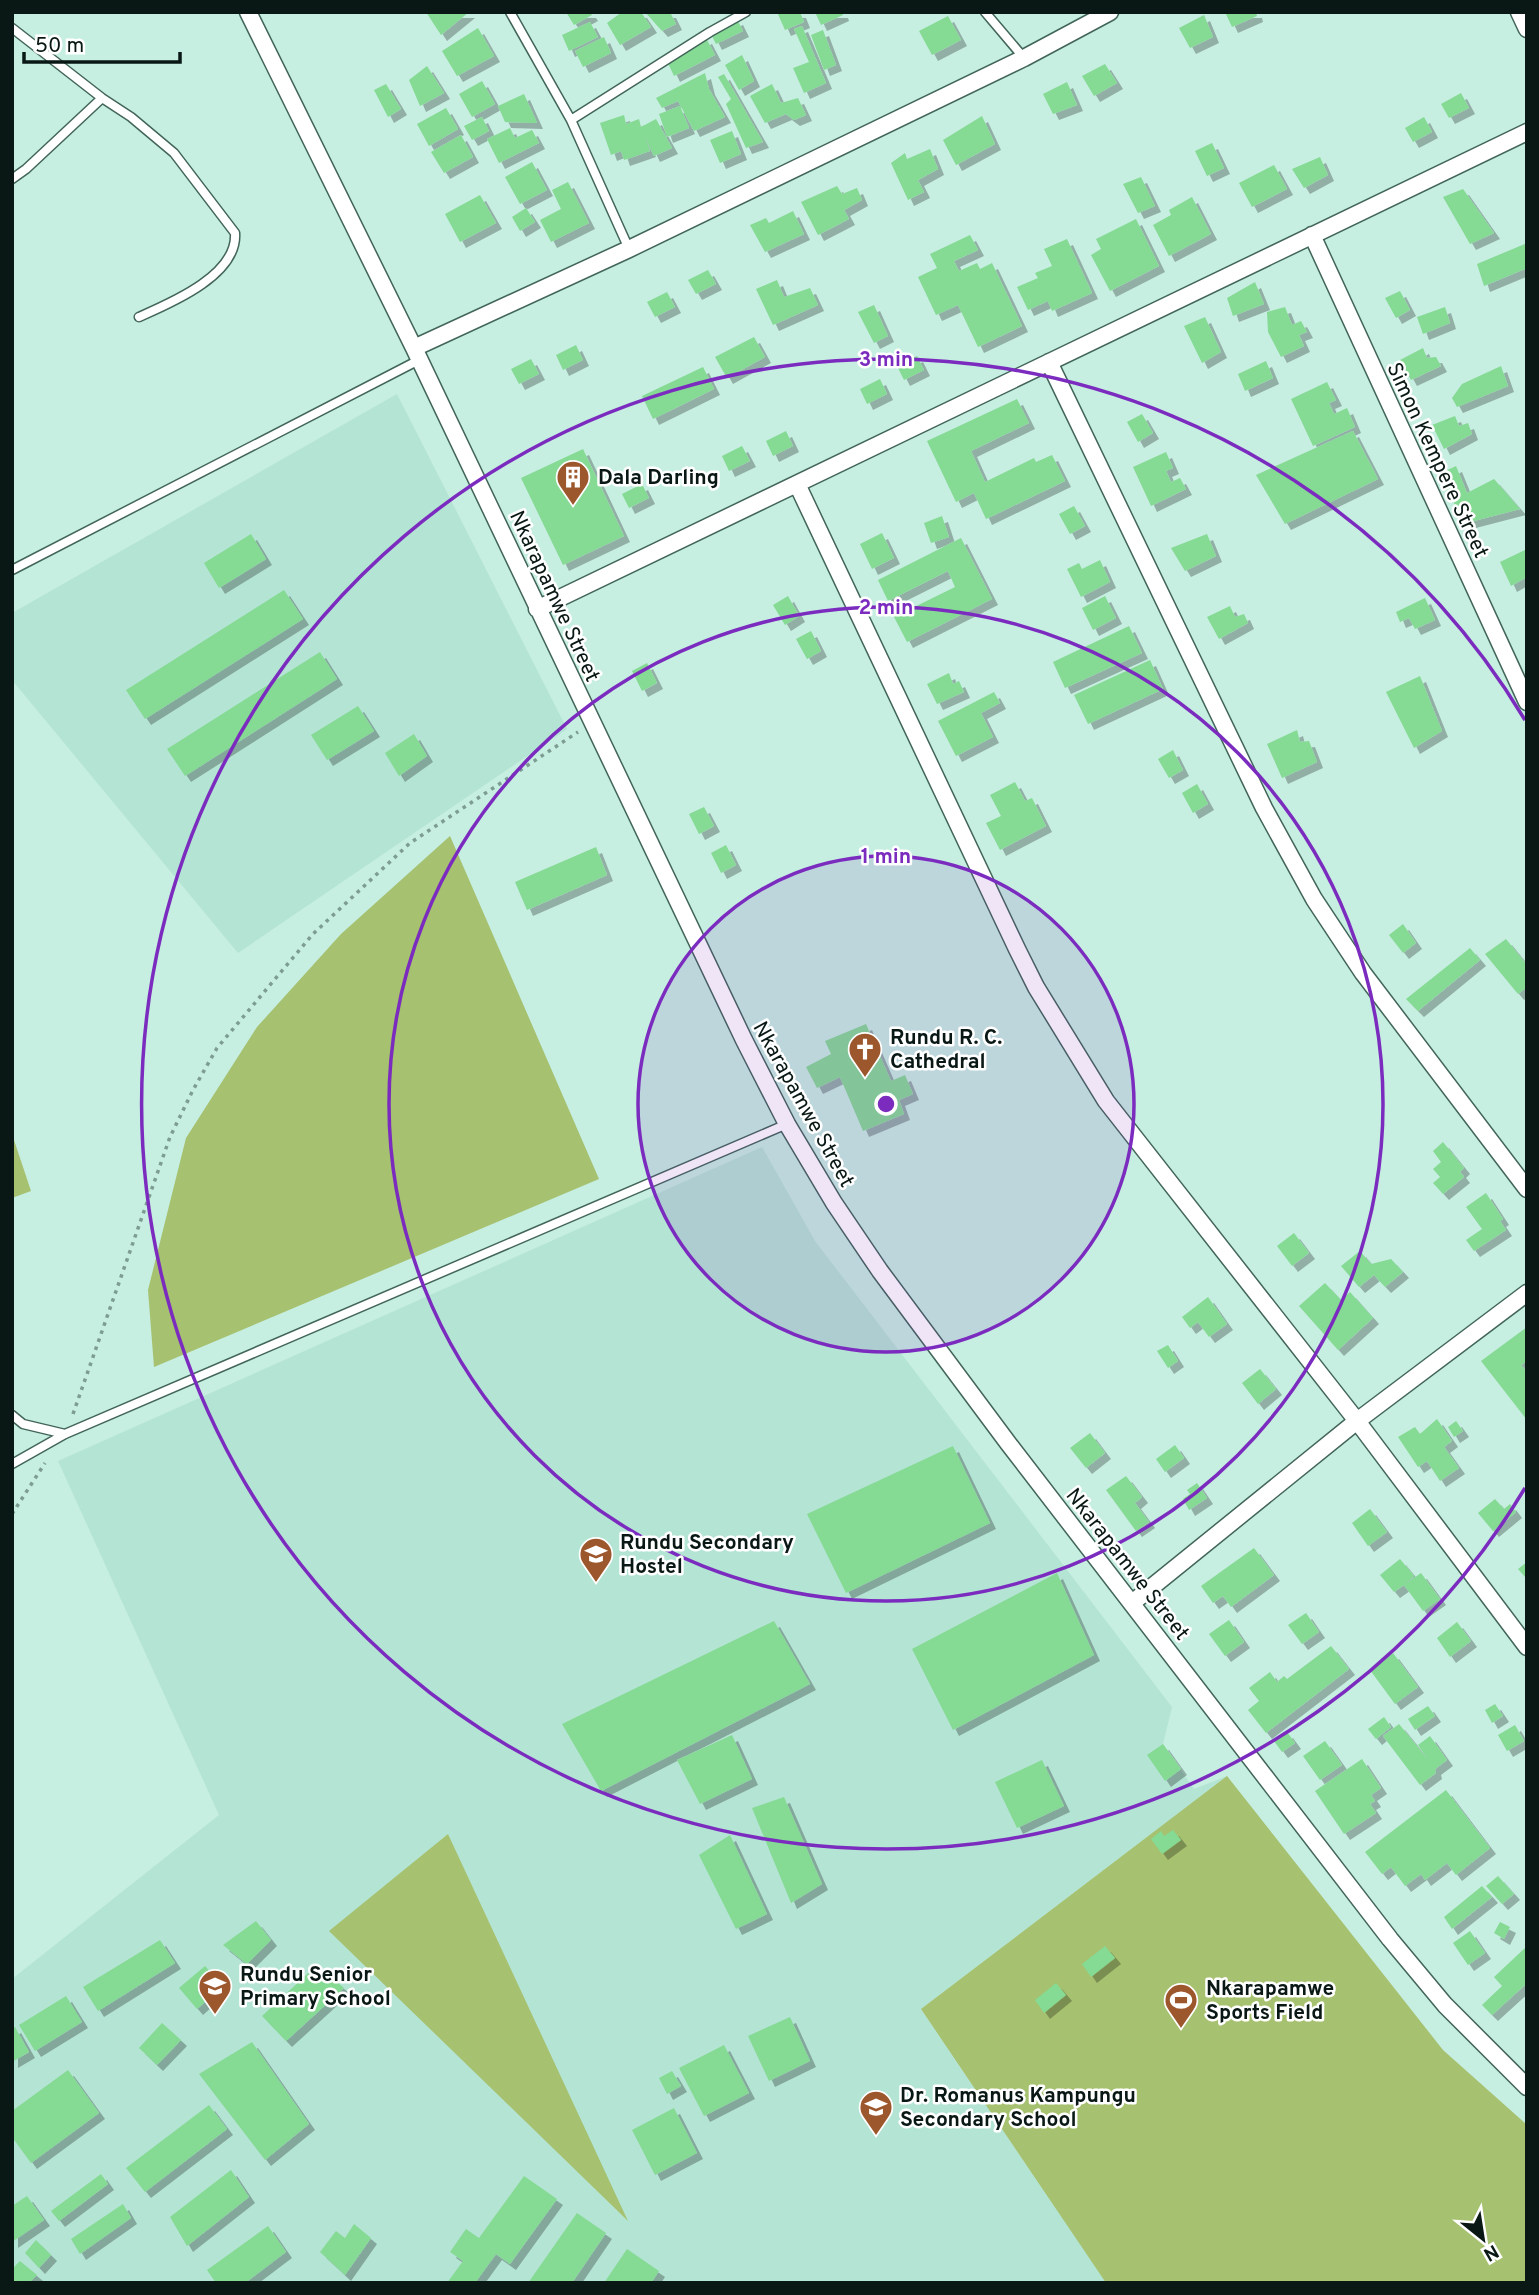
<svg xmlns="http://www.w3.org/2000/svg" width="1539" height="2295" viewBox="0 0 1539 2295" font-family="Overpass,sans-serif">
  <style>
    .built { fill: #b4e4d4; fill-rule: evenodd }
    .green { fill: #a6c16f }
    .building { fill: #85da94; filter: url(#shadow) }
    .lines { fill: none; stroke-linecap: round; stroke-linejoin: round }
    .lane-casing { stroke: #42655a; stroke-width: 11 }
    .street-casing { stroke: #42655a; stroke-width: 19 }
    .path { stroke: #7d9c92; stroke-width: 3.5; stroke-dasharray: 3.5 5; stroke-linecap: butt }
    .lane { stroke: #fff; stroke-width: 8 }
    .street { stroke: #fff; stroke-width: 16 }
    .ring { fill: none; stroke: #7b2cbf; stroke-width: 3.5 }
    .labels { text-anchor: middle; stroke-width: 5; stroke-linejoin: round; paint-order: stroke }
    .street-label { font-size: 21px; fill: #091814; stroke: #fff }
    .poi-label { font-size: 21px; font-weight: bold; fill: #091814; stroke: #fff; text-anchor: start }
    .centre { fill: #7b2cbf; stroke: #fff; stroke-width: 3.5 }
    .ring-label { font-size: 21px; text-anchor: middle; font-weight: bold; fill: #7b2cbf; stroke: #fff; stroke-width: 5; stroke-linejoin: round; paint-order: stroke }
  </style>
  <defs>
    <filter id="shadow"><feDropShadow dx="6" dy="6" stdDeviation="0" flood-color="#0004"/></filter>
  </defs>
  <rect width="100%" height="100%" fill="#c6eee1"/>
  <path class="built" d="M397,394l170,335 -329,224 -226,-273v-67z
    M762,1147l53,94 357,466 -9,37 31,45 33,-13 -306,233 185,274h-1094v-304l207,-164 -161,-354zM448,1834l178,385 -296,-288z"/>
  <path class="green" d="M450,836l149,343 -445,188 -6,-77 38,-152 71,-111 84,-93z
    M12,1134l19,57 -19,7z
    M1227,1776l216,274 84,75v158h-421l-185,-274z
    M448,1834l180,387 -299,-290z"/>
  <path class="building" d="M426,12h43l-28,23z
    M566,12h24l2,3 -18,10z
    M622,12h19l10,15 -31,18 -13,-22z
    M645,12h25l6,12 -14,7z
    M777,12h23l4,10 -19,8z
    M815,12h27l1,3 -22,10z
    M1225,12h31l1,4 -25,11z
    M1204,15l9,22 -23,11 -11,-20z
    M948,16l13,24 -29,15 -13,-24z
    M737,19l6,12 -27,13 -6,-12z
    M590,22l8,15 -29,14 -7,-16z
    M802,26l24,57 -22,10 -11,-25 16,-6 -15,-33z
    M478,28l16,28 -37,20 -15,-25z
    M823,30l13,35 -12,5 -13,-35z
    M604,37l7,16 -28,14 -8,-16z
    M706,38l9,17 -41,21 -8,-17z
    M742,55l12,26 -15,9 -14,-25z
    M1105,64l12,19 -23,13 -12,-20z
    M427,66l17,27 -24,13 -11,-26z
    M705,73l4,16 16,28 -31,14 -16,-30 -16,7 -6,-10z
    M724,74l39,68 -17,6 -20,-44 5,-5 -13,-22z
    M482,81l13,23 -23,13 -13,-23z
    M1067,82l10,23 -24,9 -10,-20z
    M386,84l15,25 -13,8 -14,-27z
    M772,84l9,19 17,-5 8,17 -12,5 -8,-6 -21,9 -15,-27z
    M1461,93l8,15 -20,10 -8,-14z
    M524,94l13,29 -32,-1 -7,-16z
    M680,106l9,22 -22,9 -8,-23z
    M446,108l12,21 -29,17 -12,-22z
    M624,115l2,9 13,-5 2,8 15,-8 16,29 -18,8 -9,-19 5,14 -26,9 -3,-9 -10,4 -11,-32z
    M982,116l13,28 -39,21 -13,-25z
    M482,117l7,14 -17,9 -8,-14z
    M1424,117l8,15 -19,10 -8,-14z
    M510,128l5,10 17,-8 7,13 -40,20 -12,-24z
    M732,131l9,23 -21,9 -10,-23z
    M461,135l12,22 -29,16 -13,-21z
    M1212,143l12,25 -17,8 -12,-25z
    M930,149l8,20 -20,11 6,12 -16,8 -17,-37 14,-10 2,6z
    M1320,157l8,18 -24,13 -12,-19z
    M532,162l15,28 -27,14 -15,-27z
    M1274,165l13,24 -35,18 -13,-24z
    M1141,177l14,29 -17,7 -15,-29z
    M568,182l21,41 -38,19 -11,-22 21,-11 -9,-19z
    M837,186l5,8 15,-6 5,12 -18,10 5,9 -31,16 -17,-33z
    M1463,189l31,44 -24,11 -27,-47z
    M480,195l16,28 -36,19 -15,-28z
    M1192,197l19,37 -42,22 -16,-31 18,-10 -2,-5z
    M526,208l9,14 -15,9 -8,-14z
    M793,211l11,23 -39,18 -15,-27 16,-7 3,5z
    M1136,219l23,47 -49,25 -19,-36 10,-6 -5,-10z
    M970,235l8,15 -24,11 5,10 18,-8 3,6 12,-6 30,63 -44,21 -20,-42 -22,10 -18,-38 19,-9 -7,-14z
    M1067,239l25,54 -40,18 -4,-10 -20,9 -11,-23 21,-9 -3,-5 17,-7 -8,-17z
    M1527,243v25l-43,18 -7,-22z
    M708,270l8,14 -20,10 -8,-14z
    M777,280l7,17 26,-9 8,17 -45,20 -17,-36z
    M1255,282l9,22 -31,12 -6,-18z
    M1400,291l10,19 -14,8 -11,-20z
    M667,292l8,15 -20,10 -8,-15z
    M874,305l14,31 -14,7 -16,-31z
    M1285,307l7,18 9,-4 6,11 -8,3 5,11 -23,11 -13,-25 -1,-20z
    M1445,307l5,16 -27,11 -6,-17z
    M1205,317l16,35 -19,11 -18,-37z
    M754,337l11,20 -38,21 -12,-21z
    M576,345l7,15 -20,10 -7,-15z
    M1423,348l4,10 9,-1 5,9 -30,14 -11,-20z
    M917,356l7,14 -20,10 -7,-14z
    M531,359l8,15 -20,10 -8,-15z
    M1266,361l7,17 -28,13 -7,-17z
    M1501,366l7,20 -51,21 -5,-9 10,-14z
    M703,367l11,22 -61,30 -11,-23z
    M880,379l7,15 -20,10 -7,-15z
    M1327,382l9,18 -7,3 5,11 13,-6 8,19 -42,19 -22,-47z
    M1017,399l12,24 -58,28 14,31 49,-24 2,4 16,-7 13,26 -79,38 -12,-26 -18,9 -29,-61z
    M1142,414l11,19 -15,9 -11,-20z
    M1455,416l4,10 9,-3 4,11 -28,15 -12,-24z
    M786,431l7,15 -20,10 -7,-15z
    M1353,431l25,48 -93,45 -29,-49z
    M742,446l8,15 -21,10 -7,-15z
    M583,449l41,87 -61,29 -42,-87z
    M1166,452l7,16 -7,3 5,11 9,-4 6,11 -35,17 -18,-39z
    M1456,466l11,27 27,-14 26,30 -54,14 -29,-48z
    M642,484l7,14 -20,10 -7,-14z
    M1074,506l11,20 -15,8 -11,-20z
    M942,516l7,21 -18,6 -7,-20z
    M882,533l12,25 -22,11 -12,-25z
    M251,534l15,25 -47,29 -15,-25z
    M1207,534l9,22 -31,15 -14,-23z
    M961,538l31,61 -85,43 -13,-25 61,-30 -7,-16 -60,30 -10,-21z
    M1527,549v28l-16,9 -11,-24z
    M1100,560l10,22 -29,15 -14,-28 12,-6 3,6z
    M284,590l19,29 -158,100 -19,-29z
    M788,596l11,20 -14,9 -12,-20z
    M1105,596l11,22 -23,12 -11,-22z
    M1425,598l10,22 -20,9 -6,-11 -9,4 -4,-10z
    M1230,606l5,11 9,-3 4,9 -29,16 -12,-22z
    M1129,626l13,27 -77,35 -12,-26z
    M811,631l10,20 -14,8 -11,-20z
    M320,652l17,27 -152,97 -18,-27z
    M1150,660l13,29 -75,35 -14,-29z
    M647,663l10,20 -15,8 -10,-20z
    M949,673l4,11 6,-3 5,11 -27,12 -10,-20z
    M1420,676l22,55 -28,17 -28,-56z
    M994,692l6,11 -19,10 12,24 -37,19 -18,-35z
    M358,706l16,25 -47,29 -16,-25z
    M1297,730l3,12 9,-1 8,21 -35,16 -15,-34z
    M414,734l13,22 -28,20 -14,-23z
    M1173,750l10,20 -14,8 -11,-19z
    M1015,782l10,19 7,-3 14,28 -46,24 -14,-27 15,-7 -11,-21z
    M1197,784l11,20 -15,9 -11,-20z
    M704,807l10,19 -15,8 -10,-20z
    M726,845l10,20 -15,8 -10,-20z
    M596,847l11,28 -80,35 -12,-28z
    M1403,924l13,19 -13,10 -14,-18z
    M1506,939l21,26v22l-9,7 -33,-40z
    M1470,948l10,12 -62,51 -12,-12z
    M866,1024l25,57 14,-6 8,19 -14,6 5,14 -41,17 -23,-54 -23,11 -11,-21 25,-13 -6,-13z
    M1443,1142l21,26 -4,4 4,5 -21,17 -10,-11 7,-6 -7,-8 8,-7 -8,-11z
    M1486,1193l17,26 -3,2 6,9 -32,21 -8,-11 16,-11 -16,-22z
    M1294,1233l15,20 -17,13 -15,-20z
    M1360,1251l11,13 20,-5 12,13 -18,15 -11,-12 -15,12 -18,-21z
    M1325,1283l16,17 9,-8 23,26 -35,32 -39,-44z
    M1208,1297l19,27 -18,13 -11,-15 -8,6 -8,-11z
    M1527,1327v34l-6,4 6,7v48l-46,-59z
    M1168,1345l10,16 -10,7 -11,-17z
    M1260,1369l16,20 -18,15 -16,-21z
    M1437,1419l15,22 -8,6 15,21 -19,13 -13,-20 -9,6 -20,-30 17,-10 5,7z
    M1456,1421l7,10 -9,6 -6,-10z
    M1090,1433l15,20 -19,15 -16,-20z
    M1175,1445l9,13 -19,14 -9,-13z
    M953,1446l37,77 -144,70 -39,-79z
    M1126,1476l16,21 -7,6 14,19 -13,9 -30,-41z
    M1197,1483l10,15 -18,12 -6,-11 7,-5 -3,-4z
    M1495,1499l9,10 6,-5 6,8 -23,19 -15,-18z
    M1370,1509l17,23 -19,14 -16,-23z
    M1254,1548l20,27 -43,32 -8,-11 -10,7 -12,-17z
    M1400,1559l14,17 -9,8 16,-11 19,26 -17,12 -19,-26 -10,7 -14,-17z
    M1527,1562v17l-9,-10z
    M1057,1573l37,82 -141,75 -41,-81z
    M1306,1613l13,19 -17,12 -14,-19z
    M1229,1620l15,22 -19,14 -16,-22z
    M774,1621l36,63 -209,107 -39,-67z
    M1457,1622l14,19 -21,16 -13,-19z
    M1331,1646l18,23 -83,64 -18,-23 11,-9 -10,-13 21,-16 7,10 7,-6 3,3z
    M1393,1653l25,34 -23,17 -25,-34z
    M1495,1704l8,12 -11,7 -7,-13z
    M1428,1706l7,10 -20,14 -7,-11z
    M1384,1717l7,10 -15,12 -8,-10z
    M1399,1724l30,37 -11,-16 12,-9 17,24 -12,9 1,4 -16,12 -37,-49z
    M1515,1725l9,16 -17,10 -9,-16z
    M1287,1732l8,11 -13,9 -8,-11z
    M732,1735l20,44 -52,25 -23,-44z
    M1325,1741l17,24 -22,15 -17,-24z
    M1163,1744l18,25 -16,12 -18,-26z
    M1362,1759l19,29 -10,7 4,6 -5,3 6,9 -32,21 -29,-43z
    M1042,1760l22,46 -47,22 -22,-46z
    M1446,1790l44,58 -34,27 -9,-12 -22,17 -4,-6 -16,12 -14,-19 -9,7 -17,-22z
    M784,1797l38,87 -31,19 -39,-95z
    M1173,1830l8,10 -19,14 -11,-15 10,-8 3,5z
    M730,1835l37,79 -31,15 -37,-74z
    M1498,1876l16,18 -12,10 -16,-18z
    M1482,1886l10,11 -40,32 -8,-12z
    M256,1921l15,19 -24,24 -24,-19z
    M1500,1922l10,5 -6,12 -10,-6z
    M1470,1931l15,22 -17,12 -15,-22z
    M160,1940l15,23 -77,48 -15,-24z
    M1105,1946l10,12 -24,19 -9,-13z
    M1527,1946v37l-35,32 -10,-10 20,-19 -8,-9z
    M317,1965l27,23 -58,53 -24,-25z
    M205,1966l18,20 -26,23 -18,-21z
    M1056,1983l10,12 -22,18 -9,-13z
    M66,1996l16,26 -47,29 -16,-26z
    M790,2017l20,44 -41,20 -21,-45z
    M162,2023l19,17 -24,25 -18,-17z
    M15,2027l14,25 -17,10v-33z
    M252,2042l57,82 -44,36 -66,-86z
    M724,2045l25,48 -45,23 -25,-48z
    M68,2070l31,43 -68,50 -19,-26v-26z
    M672,2071l9,15 -14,8 -8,-16z
    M209,2105l18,24 -82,63 -19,-24z
    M674,2108l23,45 -42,22 -23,-45z
    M231,2170l18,27 -62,49 -17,-29z
    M101,2174l7,10 -49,37 -8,-10z
    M524,2176l33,23 -47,65 -14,-10 -21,29h-28l16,-22 -13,-9 16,-23 13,9z
    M27,2196l17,24 -32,22v-36z
    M123,2204l8,14 -51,36 -9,-15z
    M577,2213l29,20 -34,50h-44z
    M354,2224l17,14 -26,37 -25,-23 16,-21 9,7z
    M268,2226l18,26 -41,31h-29l-9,-13z
    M36,2240l15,15 -12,13 -14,-15z
    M627,2249l32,22 -8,12h-47z
    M20,2261l17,14 -8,8 -17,-1v-13z"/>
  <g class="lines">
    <defs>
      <path id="lane" d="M510,12l61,108 58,129
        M985,12l39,46
        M12,28l90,70 29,19 43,36 61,80c3,42 -64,70 -96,84
        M571,120l139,-88 36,-20
        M12,179l14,-10 76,-71
        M12,570l407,-210
        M12,1415l11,9 42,10
        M12,1464l53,-30 722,-310"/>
      <path id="street" d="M248,12l166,336 330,692 43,84 47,79 46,68 128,172 382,496 55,66 82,82
        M1519,12l8,17
        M1312,235l215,467
        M414,348l215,-99 395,-191 86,-46
        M1049,362l215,446 50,91 49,74 164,216
        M797,484l220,465 19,38 70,114 251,320 170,226
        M537,609l990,-477
        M1132,1603l225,-182 170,-128"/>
    </defs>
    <use href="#lane" class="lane-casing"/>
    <use href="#street" class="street-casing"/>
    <path class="path" d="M73,1414l97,-277 23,-47 24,-42 96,-114 97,-91 168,-111
      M12,1514l33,-51"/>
    <use href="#lane" class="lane"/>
    <use href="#street" class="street"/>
  </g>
  <circle cx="886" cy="1104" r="248" fill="#7b2cbf" fill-opacity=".12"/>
  <g class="ring">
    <circle cx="886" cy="1104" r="248"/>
    <circle cx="886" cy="1104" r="497"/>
    <path d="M1525 1488A745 745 0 1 1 1525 720"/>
  </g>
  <defs>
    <symbol id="building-pin" viewBox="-11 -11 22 30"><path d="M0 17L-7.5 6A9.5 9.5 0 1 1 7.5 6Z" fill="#9d572c" stroke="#fff"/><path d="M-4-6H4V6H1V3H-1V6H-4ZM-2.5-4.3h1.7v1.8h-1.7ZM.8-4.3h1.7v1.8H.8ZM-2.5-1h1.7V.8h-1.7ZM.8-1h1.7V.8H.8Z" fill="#fff"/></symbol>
    <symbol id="church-pin" viewBox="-11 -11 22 30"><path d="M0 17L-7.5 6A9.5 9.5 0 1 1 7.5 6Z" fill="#9d572c" stroke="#fff"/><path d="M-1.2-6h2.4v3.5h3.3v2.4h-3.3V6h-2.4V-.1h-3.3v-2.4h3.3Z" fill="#fff"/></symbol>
    <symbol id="school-pin" viewBox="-11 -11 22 30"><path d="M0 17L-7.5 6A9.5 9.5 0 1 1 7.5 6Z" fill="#9d572c" stroke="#fff"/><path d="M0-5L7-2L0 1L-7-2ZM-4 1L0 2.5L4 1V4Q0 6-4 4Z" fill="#fff"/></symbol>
    <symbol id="stadium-pin" viewBox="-11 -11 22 30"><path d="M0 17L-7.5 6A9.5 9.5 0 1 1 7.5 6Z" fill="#9d572c" stroke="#fff"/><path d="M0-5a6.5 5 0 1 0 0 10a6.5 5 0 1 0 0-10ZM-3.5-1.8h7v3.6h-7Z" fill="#fff"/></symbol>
  </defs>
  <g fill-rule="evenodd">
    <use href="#building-pin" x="554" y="458" width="38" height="52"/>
    <use href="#church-pin" x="846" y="1030" width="38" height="52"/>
    <use href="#school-pin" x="577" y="1535" width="38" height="52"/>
    <use href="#school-pin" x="196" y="1967" width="38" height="52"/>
    <use href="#stadium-pin" x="1162" y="1981" width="38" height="52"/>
    <use href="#school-pin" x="857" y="2088" width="38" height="52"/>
  </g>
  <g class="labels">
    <g class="street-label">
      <text transform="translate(1438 460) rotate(65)" y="7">Simon Kempere Street</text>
      <text transform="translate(555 596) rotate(65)" y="7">Nkarapamwe Street</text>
      <text transform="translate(804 1104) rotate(61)" y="7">Nkarapamwe Street</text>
      <text transform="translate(1128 1564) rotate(52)" y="7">Nkarapamwe Street</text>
    </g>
    <g class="poi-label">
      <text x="598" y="484">Dala Darling</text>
      <text x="890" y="1044">Rundu R. C.<tspan x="890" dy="24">Cathedral</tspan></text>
      <text x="620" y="1549">Rundu Secondary<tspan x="620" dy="24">Hostel</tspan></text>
      <text x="240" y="1981">Rundu Senior<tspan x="240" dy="24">Primary School</tspan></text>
      <text x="1206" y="1995">Nkarapamwe<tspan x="1206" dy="24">Sports Field</tspan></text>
      <text x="900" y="2102">Dr. Romanus Kampungu<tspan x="900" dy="24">Secondary School</tspan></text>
    </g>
  </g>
  <circle cx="886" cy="1104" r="10" class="centre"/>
  <g class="ring-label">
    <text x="886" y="366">3 min</text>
    <text x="886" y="614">2 min</text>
    <text x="886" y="863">1 min</text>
  </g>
  <rect width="1539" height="2295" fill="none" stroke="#091814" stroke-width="28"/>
  <g transform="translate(1483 2239) rotate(150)" stroke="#ffffff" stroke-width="5" paint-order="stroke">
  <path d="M0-5L12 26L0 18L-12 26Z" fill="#091814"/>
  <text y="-10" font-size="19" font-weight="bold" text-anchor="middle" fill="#091814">N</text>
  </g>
  <path d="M24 52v10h156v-10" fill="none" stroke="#091814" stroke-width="3.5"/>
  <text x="35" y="52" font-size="21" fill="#091814" stroke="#ffffff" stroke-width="5" paint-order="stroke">50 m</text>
</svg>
